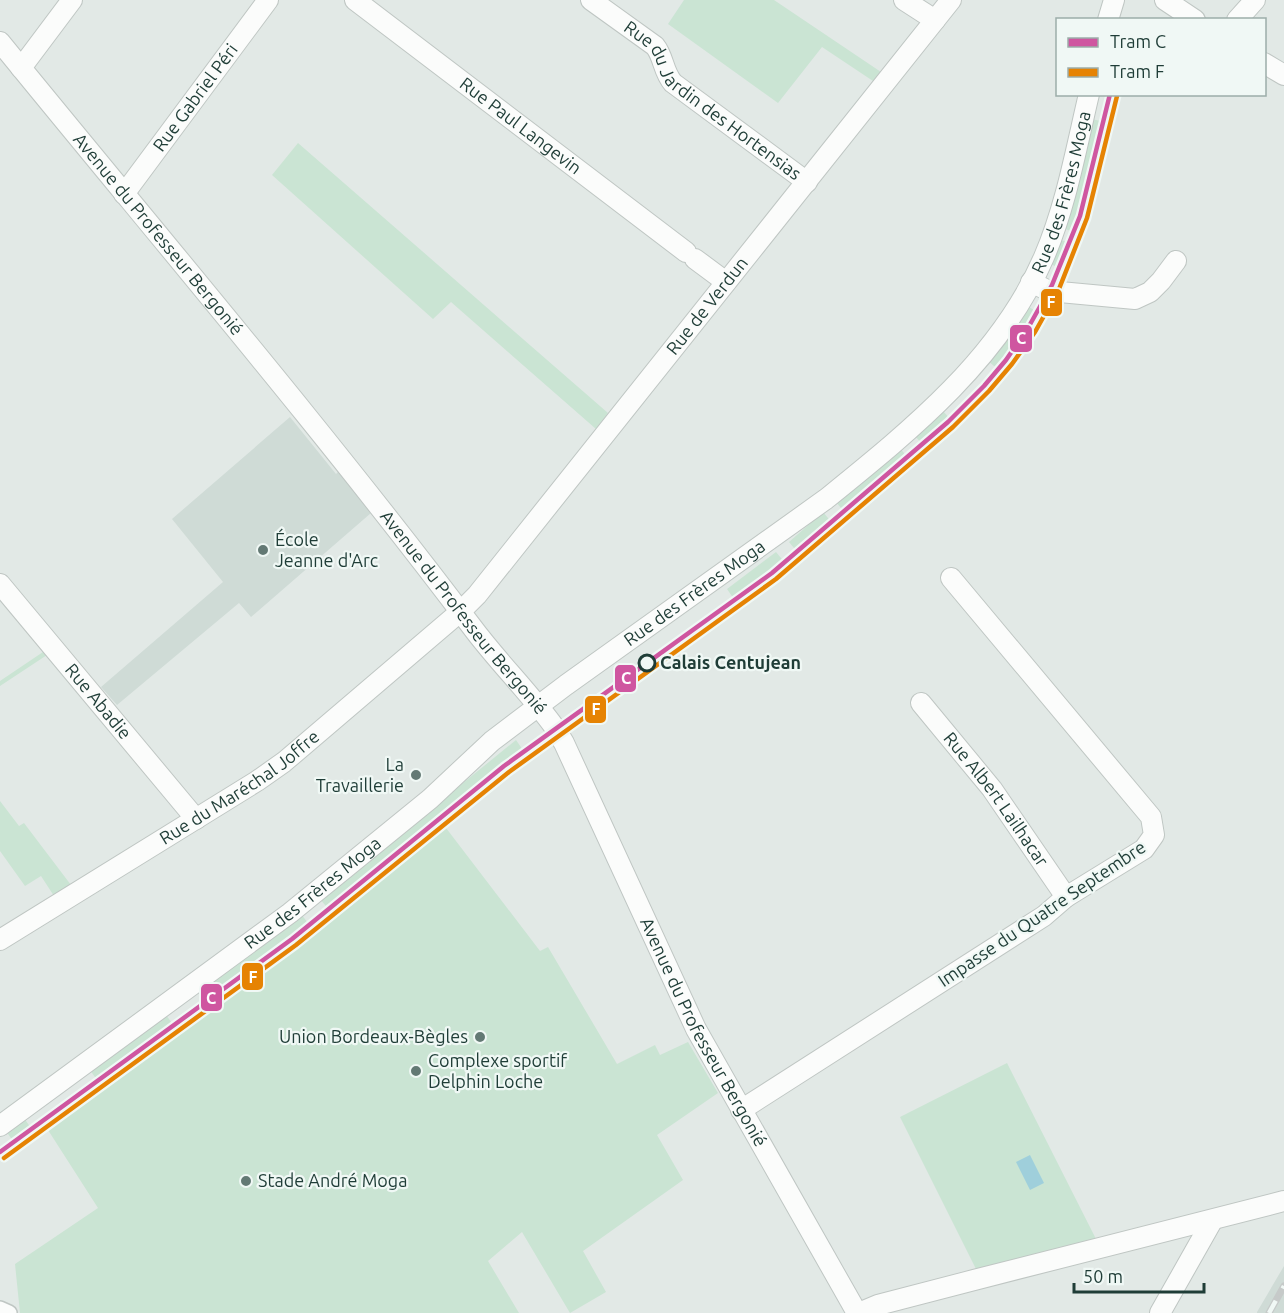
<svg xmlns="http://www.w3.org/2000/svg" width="1284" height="1313" viewBox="0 0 1284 1313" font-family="Ubuntu,sans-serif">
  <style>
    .built { fill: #cfdbd6 }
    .green { fill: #cae4d3 }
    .water { fill: #9fcfdb }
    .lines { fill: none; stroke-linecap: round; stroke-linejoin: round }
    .pedestrian-casing { stroke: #bfc6c3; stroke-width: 18 }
    .minor-casing { stroke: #bfc6c3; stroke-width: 22 }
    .pedestrian { stroke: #fbfcfb; stroke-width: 15 }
    .minor { stroke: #fbfcfb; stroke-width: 20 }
    .rail-casing { stroke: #c6cac9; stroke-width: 7 }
    .rail { stroke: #f0f8f5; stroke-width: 4.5; stroke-dasharray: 14; stroke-linecap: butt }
    .tram-1-casing { stroke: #f0f8f5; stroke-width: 9 }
    .tram-2-casing { stroke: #f0f8f5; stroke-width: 9 }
    .tram-1 { stroke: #cf56a0; stroke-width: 4.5 }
    .tram-2 { stroke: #e68303; stroke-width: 4.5 }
    .poi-dot { fill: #637974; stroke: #f0f8f5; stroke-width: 2 }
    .stop-dot { fill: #f0f8f5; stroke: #1f3d37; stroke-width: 3 }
    .labels { text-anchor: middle; stroke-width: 4.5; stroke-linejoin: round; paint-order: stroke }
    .street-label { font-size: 18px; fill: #1f3d37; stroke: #f0f8f5 }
    .poi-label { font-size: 18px; fill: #1f3d37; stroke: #f0f8f5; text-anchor: start }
    .stop-label { font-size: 18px; font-weight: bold; fill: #1f3d37; stroke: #f0f8f5; text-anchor: start }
    .line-badge { stroke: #f0f8f5; stroke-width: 2 }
    .badge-label { font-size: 16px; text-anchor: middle; font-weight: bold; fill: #fff }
  </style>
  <rect width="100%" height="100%" fill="#e2e9e6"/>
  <path class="built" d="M290,417l46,57 2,-2 33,41 -120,104 -12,-14 -122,102 -16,-18 122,-105 -51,-63z
    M1284,1266v47h-27v-1z"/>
  <path class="green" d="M684,0h90l107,72 -8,9 -51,-34 -44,56 -110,-79z
    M1091,119l15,3 -29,111 -15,-5z
    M298,143l310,270 -12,16 -145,-127 -18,17 -161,-144z
    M1058,239l15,5 -11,25 -14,-6z
    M1026,305l14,9 -40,57 -12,-10z
    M942,410l10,11 -28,25 -10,-11z
    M899,447l10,12 -63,55 -10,-12z
    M823,512l10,12 -34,30 -10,-12z
    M776,552l10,12 -50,38 -9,-13z
    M43,652l4,3 -47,31v-5z
    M516,740l9,13 -50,38 -145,120 -10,-12z
    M0,801l19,25 5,-3 47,62 -17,11 -13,-20 -16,10 -25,-35z
    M443,824l97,127 8,-4 69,117 38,-19 5,10 28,-13 30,51 -61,42 26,45 -100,71 23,41 -36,21 -48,-81 -34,29 31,52h-499l-5,-49 83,-56 -50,-78 259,-191z
    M301,914l10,13 -99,73 -9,-13z
    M166,1015l9,12 -76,56 -9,-13z
    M1007,1063l89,176 -120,30 -76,-152z
    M24,1118l9,13 -18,13 -9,-13z"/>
  <path class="water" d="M1030,1155l14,28 -14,7 -14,-28z"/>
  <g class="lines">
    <defs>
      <path id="pedestrian" d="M0,1309l9,4"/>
      <g id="minor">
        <path id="s1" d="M355,0l331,252"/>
        <path id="s2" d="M591,0l64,46c9,11 8,26 18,37l134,99"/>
        <path d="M904,0l31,20"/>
        <path d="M1165,0l30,20"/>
        <path d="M1108,20l6,-20"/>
        <path d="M1237,20l18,-20"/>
        <path id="s3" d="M0,42c158,194 321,385 472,585 26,35 58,66 83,101l9,15 132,286 161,284"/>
        <path d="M1264,63l20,12"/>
        <path d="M21,68l51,-68"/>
        <path id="s4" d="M124,194l144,-194"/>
        <path d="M695,259l31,23"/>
        <path d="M1031,282l18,9 86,8 15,-7 11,-11 15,-20"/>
        <path id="s5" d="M0,584l196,235"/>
        <path id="s6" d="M921,703l71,86 74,108"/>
        <path id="s7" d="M0,940l257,-159 27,-19 177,-151 16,-16 474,-595"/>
        <path d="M741,1110l303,-194 22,-19 78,-48 10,-14 -3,-18 -200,-239"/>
        <path id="s8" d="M0,1126l290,-213 140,-114 62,-58 74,-56 260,-186c84,-68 174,-140 218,-242 22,-51 32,-108 45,-163"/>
        <path d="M859,1313l19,-8 96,-25 310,-79"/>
        <path d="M1160,1313l52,-92"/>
      </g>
    </defs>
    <use href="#pedestrian" class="pedestrian-casing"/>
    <use href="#minor" class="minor-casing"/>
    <use href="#pedestrian" class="pedestrian"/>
    <use href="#minor" class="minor"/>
    <defs>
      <path id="rail" d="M1269,1313l15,-27"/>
    </defs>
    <use href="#rail" class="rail-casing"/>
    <use href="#rail" class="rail"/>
    <defs>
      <path id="tram-1" d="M0,1152l292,-213 212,-173 268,-193 176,-151 36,-36 22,-26 22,-32 24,-43 28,-69 30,-122"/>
      <path id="tram-2" d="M4,1158l292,-213 213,-173 267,-193 177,-152 36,-36 23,-27 23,-32 24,-43 28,-71 30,-122"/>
    </defs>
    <use href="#tram-1" class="tram-1-casing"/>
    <use href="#tram-2" class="tram-2-casing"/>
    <use href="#tram-1" class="tram-1"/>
    <use href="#tram-2" class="tram-2"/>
  </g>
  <g class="poi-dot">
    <circle cx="263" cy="550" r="6"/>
    <circle cx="416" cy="775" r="6"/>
    <circle cx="480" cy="1037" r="6"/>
    <circle cx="416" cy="1071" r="6"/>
    <circle cx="246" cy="1181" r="6"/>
  </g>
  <circle class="stop-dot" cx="647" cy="663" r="8"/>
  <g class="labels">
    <g class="street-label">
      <text dy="6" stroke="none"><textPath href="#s4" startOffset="120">Rue Gabriel Péri</textPath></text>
      <text dy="6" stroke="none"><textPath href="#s2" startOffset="160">Rue du Jardin des Hortensias</textPath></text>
      <text dy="6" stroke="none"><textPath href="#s1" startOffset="208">Rue Paul Langevin</textPath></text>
      <text dy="6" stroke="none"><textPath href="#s8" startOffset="1434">Rue des Frères Moga</textPath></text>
      <text dy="6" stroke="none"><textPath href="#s3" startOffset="249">Avenue du Professeur Bergonié</textPath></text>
      <text dy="6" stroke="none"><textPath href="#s7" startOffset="960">Rue de Verdun</textPath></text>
      <text dy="6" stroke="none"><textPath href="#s8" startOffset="876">Rue des Frères Moga</textPath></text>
      <text dy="6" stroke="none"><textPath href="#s3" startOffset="735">Avenue du Professeur Bergonié</textPath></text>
      <text dy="6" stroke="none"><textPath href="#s5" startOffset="153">Rue Abadie</textPath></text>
      <text dy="6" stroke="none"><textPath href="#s7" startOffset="284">Rue du Maréchal Joffre</textPath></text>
      <text dy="6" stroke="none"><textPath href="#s6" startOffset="122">Rue Albert Lailhacar</textPath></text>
      <text dy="6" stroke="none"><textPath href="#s8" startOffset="390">Rue des Frères Moga</textPath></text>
      <text transform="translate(1042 914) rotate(-34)" y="6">Impasse du Quatre Septembre</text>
      <text dy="6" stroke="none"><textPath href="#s3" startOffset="1221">Avenue du Professeur Bergonié</textPath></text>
    </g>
    <g class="poi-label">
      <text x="275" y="546">École<tspan x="275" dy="21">Jeanne d'Arc</tspan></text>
      <text x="404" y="771" text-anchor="end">La<tspan x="404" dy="21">Travaillerie</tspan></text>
      <text x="468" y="1043" text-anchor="end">Union Bordeaux-Bègles</text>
      <text x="428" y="1067">Complexe sportif<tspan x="428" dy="21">Delphin Loche</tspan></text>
      <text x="258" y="1187">Stade André Moga</text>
    </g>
    <g class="stop-label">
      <text x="660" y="669">Calais Centujean</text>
    </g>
  </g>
  <g class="line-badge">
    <rect x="1040" y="288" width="23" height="29" rx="6" fill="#e68303"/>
    <rect x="1009" y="324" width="24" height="29" rx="6" fill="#cf56a0"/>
    <rect x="614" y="664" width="23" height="29" rx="6" fill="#cf56a0"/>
    <rect x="584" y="695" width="23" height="29" rx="6" fill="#e68303"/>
    <rect x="241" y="962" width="23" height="29" rx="6" fill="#e68303"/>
    <rect x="200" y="983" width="23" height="29" rx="6" fill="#cf56a0"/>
  </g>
  <g class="badge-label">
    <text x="1051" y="308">F</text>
    <text x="1021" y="344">C</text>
    <text x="626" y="684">C</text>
    <text x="596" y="715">F</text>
    <text x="253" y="983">F</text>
    <text x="211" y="1004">C</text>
  </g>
  <rect x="1056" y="18" width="210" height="78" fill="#f0f8f5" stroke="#9cada9" stroke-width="1.5"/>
  <rect x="1068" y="38" width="30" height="9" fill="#cf56a0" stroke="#9cada9" stroke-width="1.5"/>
  <text x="1110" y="48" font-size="18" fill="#1f3d37">Tram C</text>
  <rect x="1068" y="68" width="30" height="9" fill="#e68303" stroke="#9cada9" stroke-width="1.5"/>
  <text x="1110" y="78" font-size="18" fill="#1f3d37">Tram F</text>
  <path d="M1074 1283v9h130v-9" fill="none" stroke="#1f3d37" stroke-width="3"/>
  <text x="1083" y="1283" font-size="18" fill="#1f3d37" stroke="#f0f8f5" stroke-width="4.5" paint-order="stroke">50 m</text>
</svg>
